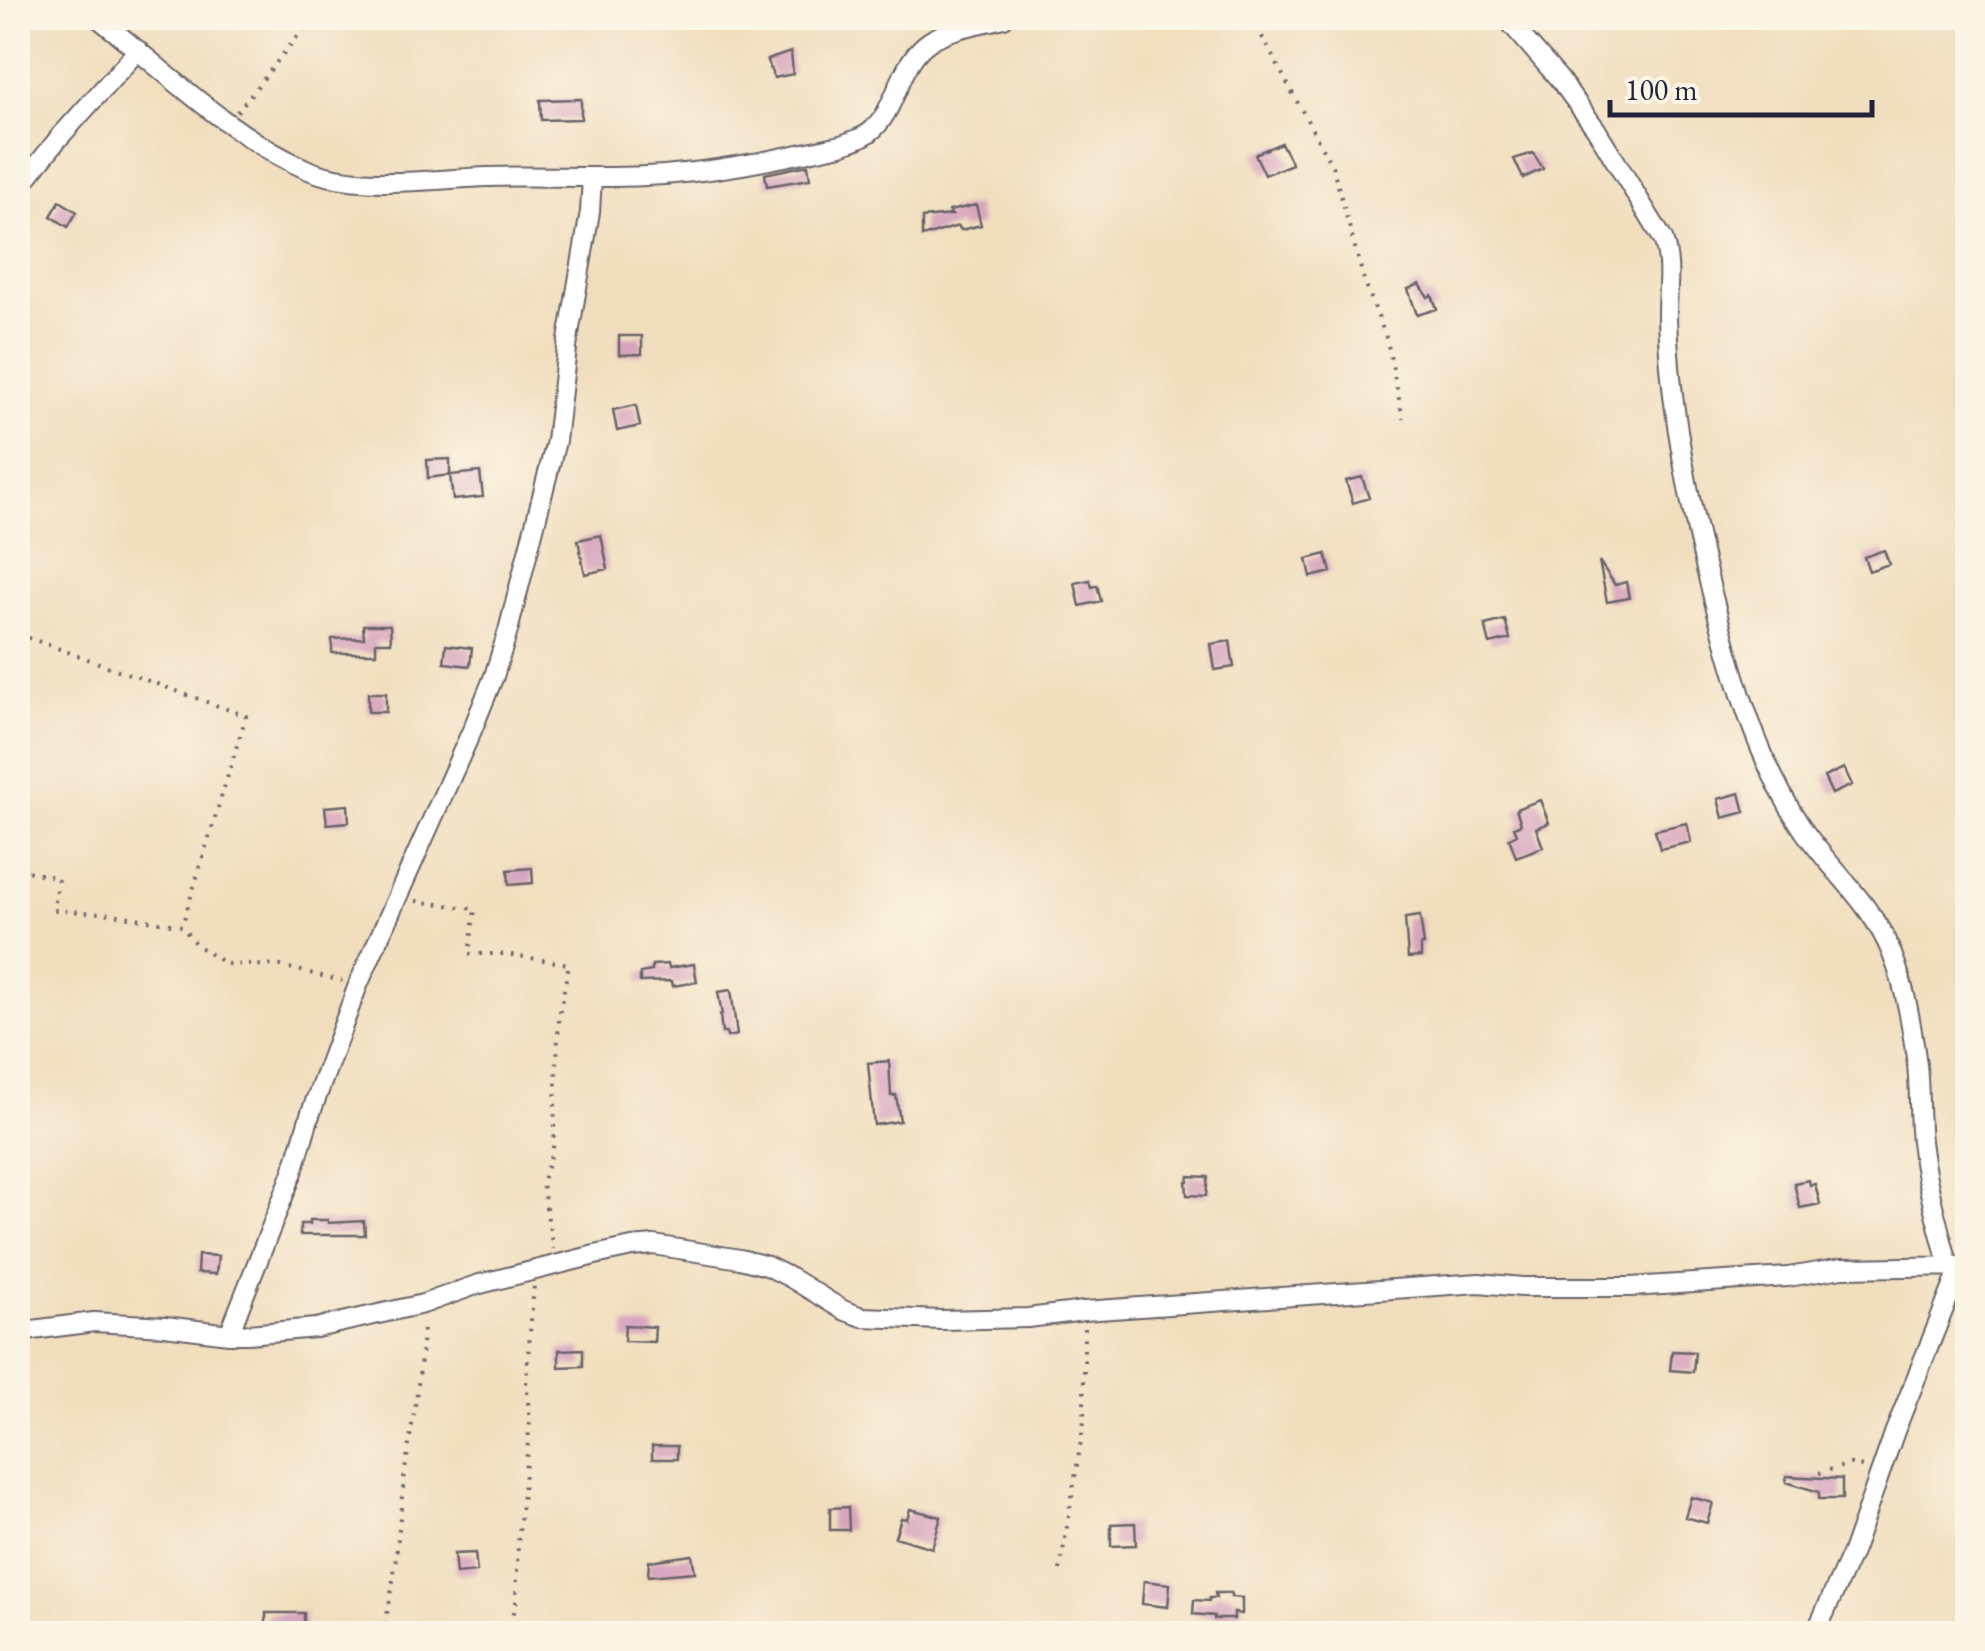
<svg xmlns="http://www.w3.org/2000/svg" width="1985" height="1651" viewBox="0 0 1985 1651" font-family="'EB Garamond',serif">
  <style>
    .building { fill: #d7a4be }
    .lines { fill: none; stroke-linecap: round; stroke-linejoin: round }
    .minor-casing { stroke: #6a6469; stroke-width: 22 }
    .path { stroke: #6a6469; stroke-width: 4; stroke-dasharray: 2.5 8; stroke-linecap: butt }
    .minor { stroke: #fff; stroke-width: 18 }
  </style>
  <rect width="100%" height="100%" fill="#fcf5e5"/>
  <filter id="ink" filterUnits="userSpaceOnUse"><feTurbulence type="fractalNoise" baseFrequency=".01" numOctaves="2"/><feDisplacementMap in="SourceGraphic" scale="20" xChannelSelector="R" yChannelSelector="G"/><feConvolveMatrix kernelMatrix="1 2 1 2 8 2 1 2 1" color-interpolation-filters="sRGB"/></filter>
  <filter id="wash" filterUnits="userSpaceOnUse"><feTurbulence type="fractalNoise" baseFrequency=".0048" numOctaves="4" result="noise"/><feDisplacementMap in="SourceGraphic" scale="40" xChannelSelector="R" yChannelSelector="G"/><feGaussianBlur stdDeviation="2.25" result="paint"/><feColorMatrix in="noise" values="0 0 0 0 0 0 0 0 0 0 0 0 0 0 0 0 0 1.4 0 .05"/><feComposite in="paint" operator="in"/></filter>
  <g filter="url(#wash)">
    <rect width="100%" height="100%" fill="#f1debe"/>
    <g id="blocks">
      <path class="building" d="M791,52l2,22 -19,4 -7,-18z
        M581,99v20l-40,1 -1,-20z
        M1281,143l11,21 -27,11 -10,-21z
        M1533,153l10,16 -20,9 -9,-19z
        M808,165l2,14 -43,7 -2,-12z
        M60,201l17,11 -9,15 -17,-11z
        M976,205l5,20 -20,5 -3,-4 -36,11v-19l30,-3 -3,-4z
        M1420,284l8,13 4,-2 5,14 -20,6 -9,-26z
        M619,336h23v18l-23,1z
        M636,405l4,21 -23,5 -4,-21z
        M450,459v16l-22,3 -1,-18z
        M480,472l3,25 -30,3 -3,-25z
        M1362,477l7,21 -16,5 -7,-22z
        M601,535l7,34 -23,5 -7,-34z
        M1884,550l5,14 -20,7 -5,-14z
        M1326,554l5,18 -20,5 -4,-18z
        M1599,561l16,24 11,-3 3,16 -22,4z
        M1090,580l2,7 5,-2 4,16 -21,5 -5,-23z
        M1505,620l5,19 -20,5 -5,-19z
        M363,625h27l1,17h-15v11h-44v-14l32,-1z
        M1230,641l4,26 -19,3 -4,-26z
        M446,645l26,3 -2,18 -26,-3z
        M368,693h18v19h-18z
        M1844,768l8,17 -20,9 -8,-17z
        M1740,793l5,19 -22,6 -5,-19z
        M1540,800l9,23 -13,5 7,19 -27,10 -7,-19 8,-4 -3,-7 7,-3 -5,-15z
        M348,805l1,17 -22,2 -2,-17z
        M1687,823l4,19 -31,7 -5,-19z
        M532,868l1,15 -24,2 -1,-15z
        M1420,916l4,29h-3v12l-13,1 -3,-40z
        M668,964l1,4 25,-4 3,18 -24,4 -1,-5 -32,1v-9l12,-2v-6z
        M731,990l6,45 -10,2 -1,-4h-4l-2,-18h2l-4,-23z
        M889,1061l2,35 5,-1 4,26 -26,4 -6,-62z
        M1189,1176l19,1 -2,19 -19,-1 -1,-14h2z
        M1809,1180l1,5 5,-1 5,20 -20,4 -6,-25z
        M310,1220h18v3l36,-2 1,14h-65v-11h10z
        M198,1255l20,1 -2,18 -19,-1z
        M625,1325l30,2 -1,15 -30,-1z
        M583,1349v17l-24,1v-17z
        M1672,1351l23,1 -2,20 -23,-2z
        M652,1446h25v13h-25z
        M1786,1476l56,3v20h-23v-7l-33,-10z
        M1691,1497l22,6 -6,20 -22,-6z
        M848,1507l1,23h-19v-22z
        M910,1509l31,8 -9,31 -37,-11 6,-19 6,1z
        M1135,1523l1,22 -25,1v-22z
        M475,1553l2,19 -21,2 -2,-20z
        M692,1555l3,17 -47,4 1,-15z
        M1144,1581l26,3 -2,23 -26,-3z
        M1215,1593h16v4l11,1v16l-8,-1v6h-20v-3l-21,-2 1,-14 15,1v-3h7z
        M266,1613h38v21h-22v-6h-16z"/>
    </g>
  </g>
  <g filter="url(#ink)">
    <use href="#blocks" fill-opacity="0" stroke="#6a6469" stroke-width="2.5"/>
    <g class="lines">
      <defs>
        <path id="minor" d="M98,18c65,51 132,118 208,151 50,22 127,10 181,8 53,-2 106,2 159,-1 66,-3 131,-17 195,-31 10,-4 20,-6 29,-13 28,-22 28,-70 60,-91 20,-13 51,-17 74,-23
          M1506,18l54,62 36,49 67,110c9,26 4,48 4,75 0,18 2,35 3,53 8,86 27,170 49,253 20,74 42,147 85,211 29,41 69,74 88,123 14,34 20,74 25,111 3,25 1,51 4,76 5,43 17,84 28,126
          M18,189l40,-50 80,-89
          M18,1332l76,-10 71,4 64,8h19l68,-6 107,-24 53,-19 119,-30 37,-8 22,-2 86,14 27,7 24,12 52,32 19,7 80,3 86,-2 56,-7 395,-28 43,4h109l157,-10 54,-9 126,-2
          M229,1334l64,-162 17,-57 48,-130 115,-257 21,-52 14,-45 48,-190 12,-101 22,-128 2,-35
          M1815,1634l38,-84 42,-119 66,-165"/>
      </defs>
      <use href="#minor" class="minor-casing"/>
      <path class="path" d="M1252,18l81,150 31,112 23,60 16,79
        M237,112l75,-94
        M18,634l228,82 -64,210
        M18,869l40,9 -4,32 59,4 69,12 14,19 30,19 55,2 61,15
        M416,901l59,8 -6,45h36l64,10 -10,51 -6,134 -11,34 11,66
        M1819,1473l32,-9 11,3
        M1060,1570l24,-148v-97
        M382,1634c15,-54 16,-109 23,-163 7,-49 17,-98 18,-148
        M509,1634l7,-31 2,-60 12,-121 -4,-41 8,-96"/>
      <use href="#minor" class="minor"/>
    </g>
  </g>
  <rect width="1985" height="1651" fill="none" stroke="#fcf5e5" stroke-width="60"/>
  <path d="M1610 100v15h262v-15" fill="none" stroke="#22223b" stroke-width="5"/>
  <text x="1625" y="100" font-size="30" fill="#22223b" stroke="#fcf5e5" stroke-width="8" paint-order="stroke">100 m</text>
</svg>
